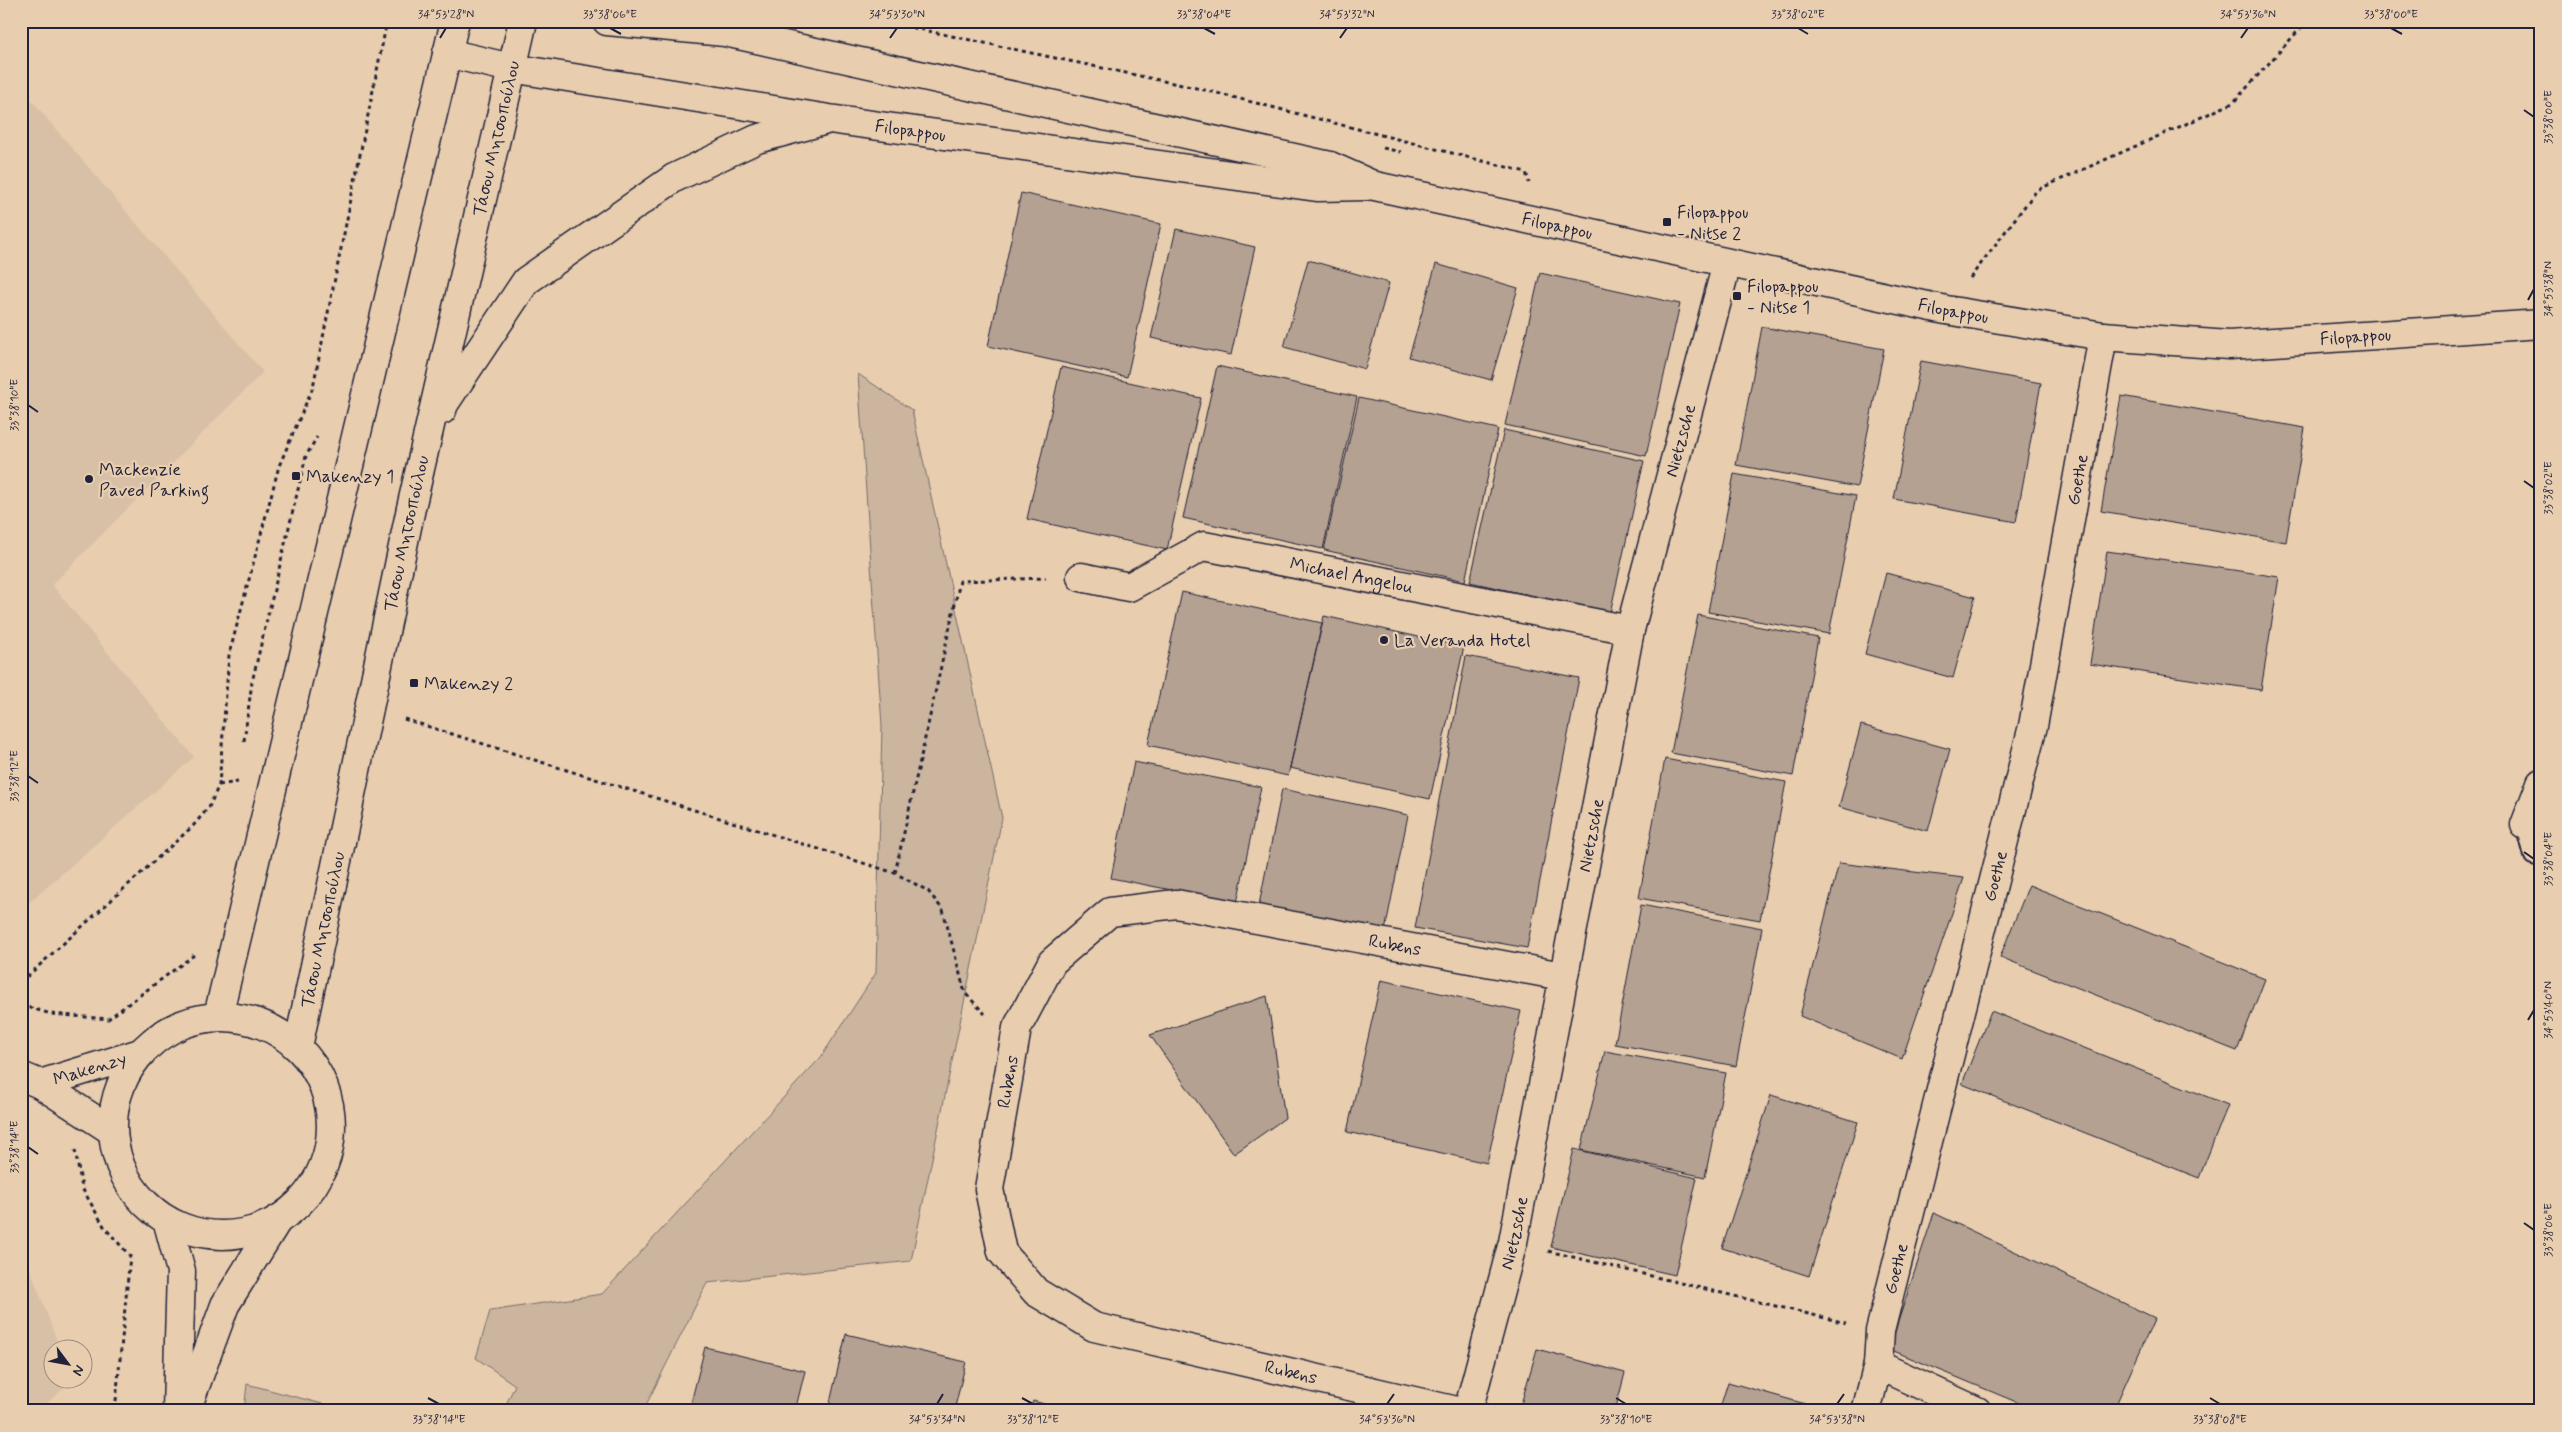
<svg xmlns="http://www.w3.org/2000/svg" width="2562" height="1432" viewBox="0 0 2562 1432" font-family="Mynerve,sans-serif">
  <style>
    .built { fill: #d8c0a6 }
    .green { fill: #cbb59e; stroke: #766c6c }
    .building { fill: #b4a191; stroke: #22223b }
    .lines { fill: none; stroke-linecap: round; stroke-linejoin: round }
    .lane-casing { stroke: #22223b; stroke-width: 20 }
    .street-casing { stroke: #22223b; stroke-width: 31 }
    .secondary-casing { stroke: #22223b; stroke-width: 31 }
    .path { stroke: #22223b; stroke-width: 3; stroke-dasharray: 4 4; stroke-linecap: butt }
    .lane { stroke: #e8ceaf; stroke-width: 16 }
    .street { stroke: #e8ceaf; stroke-width: 28 }
    .secondary { stroke: #e8ceaf; stroke-width: 28 }
    .ticks { fill: none; stroke: #22223b; stroke-width: 2 }
    .poi-dot { fill: #22223b; stroke: #e8ceaf; stroke-width: 2 }
    .labels { text-anchor: middle; stroke-width: 4.5; stroke-linejoin: round; paint-order: stroke }
    .street-label { font-size: 18px; fill: #22223b; stroke: #e8ceaf }
    .poi-label { font-size: 18px; fill: #22223b; stroke: #e8ceaf; text-anchor: start }
    .neatline { fill: none; stroke: #22223b; stroke-width: 2 }
    .ticks-label { font-size: 12px; text-anchor: middle; fill: #22223b }
  </style>
  <rect width="100%" height="100%" fill="#e8ceaf"/>
  <filter id="ink" filterUnits="userSpaceOnUse"><feTurbulence type="fractalNoise" baseFrequency=".02" numOctaves="2"/><feDisplacementMap in="SourceGraphic" scale="10" xChannelSelector="R" yChannelSelector="G"/><feConvolveMatrix kernelMatrix="1 2 1 2 8 2 1 2 1" color-interpolation-filters="sRGB"/></filter>
  <g filter="url(#ink)">
    <path class="built" d="M21,88l242,284 -211,213 142,172 -173,153z
      M21,1244l39,105 -8,1v30h18l1,2 -33,29h-17z"/>
    <path class="green" d="M858,374l54,36 90,408 -91,443 -204,22 -64,128h-140l12,-26 -39,-27 14,-47 112,-17 219,-237 55,-84 6,-247z
      M247,1384l102,27h-105z"/>
    <path class="building" d="M1021,193l140,31 -34,153 -139,-31z
      M1176,229l79,18 -24,108 -80,-17z
      M1308,260l81,23 -24,86 -81,-22z
      M1436,264l82,24 -27,92 -82,-23z
      M1540,273l140,31 -34,152 -141,-31z
      M1762,327l122,22 -27,138 -121,-22z
      M1921,361l120,22 -25,139 -122,-23z
      M1217,366l140,31 -34,152 -140,-31z
      M1061,367l140,31 -34,152 -140,-31z
      M2121,396l184,32 -19,114 -185,-31z
      M1359,398l139,31 -33,152 -141,-31z
      M1504,430l140,31 -34,152 -140,-31z
      M1734,474l122,22 -27,138 -121,-22z
      M2107,551l172,26 -18,113 -171,-26z
      M1886,573l89,24 -22,81 -88,-24z
      M1182,592l140,31 -34,153 -140,-31z
      M1698,615l120,23 -25,138 -122,-23z
      M1324,616l140,31 -34,152 -140,-31z
      M1466,656l113,22 -52,270 -112,-20z
      M1861,725l89,24 -22,82 -89,-24z
      M1665,759l121,23 -26,138 -121,-22z
      M1134,762l127,25 -24,116 -126,-25z
      M1282,789l126,26 -23,116 -126,-26z
      M1839,863l125,15 -62,181 -102,-43z
      M2029,885l236,94 -28,72 -237,-94z
      M1641,905l121,23 -26,138 -121,-22z
      M1381,980l140,31 -34,152 -140,-31z
      M1267,996l18,122 -51,36 -84,-119z
      M1991,1011l237,94 -29,73 -237,-94z
      M1605,1051l121,22 -21,104 -124,-27z
      M1771,1095l87,27 -49,154 -87,-28z
      M1574,1149l123,29 -22,97 -124,-28z
      M1934,1213l221,105 -42,93h-75l-149,-62z
      M846,1334l120,28 -12,49h-126z
      M705,1347l100,24 -10,40h-106z
      M1537,1349l88,24 -10,38h-96z
      M1728,1382l81,23 -1,6h-89z
      M1033,1401l38,10h-41z"/>
    <g class="lines">
      <defs>
        <path id="lane" d="M2525,825l8,31 8,2"/>
        <g id="street">
          <path id="s1" d="M1081,577l48,10 75,-41 426,84"/>
          <path d="M2525,825l16,-42"/>
          <path d="M21,1076l19,8 71,46"/>
          <path id="s2" d="M40,1084l100,-31"/>
          <path d="M1878,1365l99,46"/>
          <path id="s3" d="M1457,1411l-363,-84 -58,-35 -34,-40 -13,-63 28,-161 35,-66 58,-50 66,-8 386,72"/>
          <path id="s4" d="M1468,1411l45,-169 117,-612 97,-367"/>
          <path id="s5" d="M1866,1411l12,-46 2,-34 153,-605 70,-390"/>
        </g>
        <g id="secondary">
          <path id="s6" d="M607,21l118,11 605,134 45,20 571,124 157,26 126,9 312,-21"/>
          <path id="s7" d="M447,53l64,15 318,51 488,68 49,-1"/>
          <path d="M442,410l2,-6 82,-123 148,-103 83,-39 66,-18"/>
          <path d="M218,1016l237,-995"/>
          <circle cx="222" cy="1126" r="109"/>
          <path id="s8" d="M298,1047l113,-539 112,-487"/>
          <path d="M168,1223l13,48 -4,140"/>
          <path d="M186,1411l39,-106 52,-84"/>
        </g>
      </defs>
      <use href="#lane" class="lane-casing"/>
      <use href="#street" class="street-casing"/>
      <use href="#secondary" class="secondary-casing"/>
      <path class="path" d="M881,21l320,68 325,83 3,11
        M1383,148l18,4
        M1970,278l67,-88 196,-87 74,-82
        M404,719l491,154 33,18 15,19 22,83 20,21
        M244,741l8,-59 54,-226 11,-19
        M219,785l19,-3
        M895,873l65,-292 86,-3
        M21,982l172,-156 16,-19 10,-22 10,-130 50,-189 34,-79 74,-366
        M21,1005l30,9 57,5 86,-64
        M75,1150l7,38 23,40 25,28 -15,155
        M1548,1251l298,72"/>
      <use href="#lane" class="lane"/>
      <use href="#street" class="street"/>
      <use href="#secondary" class="secondary"/>
    </g>
  </g>
  <path class="ticks" d="M610,28l11,6M1204,28l11,6M1798,28l10,6M2391,28l11,6M440,38l6,-10M890,38l7,-10M1340,38l7,-10M2241,38l7,-10M2524,110l10,7M2528,300l6,-11M28,405l10,7M2524,481l10,7M28,776l10,7M2524,852l10,7M2528,1020l6,-10M28,1147l10,7M2524,1223l10,7M428,1398l11,6M1022,1398l11,6M1616,1398l10,6M2210,1398l10,6M937,1404l6,-10M1387,1404l7,-10M1837,1404l7,-10"/>
  <g class="poi-dot">
    <rect x="1662" y="217" width="10" height="10" rx="2.5"/>
    <rect x="1732" y="291" width="10" height="10" rx="2.5"/>
    <rect x="291" y="471" width="10" height="10" rx="2.5"/>
    <circle cx="89" cy="479" r="5"/>
    <circle cx="1384" cy="640" r="5"/>
    <rect x="409" y="678" width="10" height="10" rx="2.5"/>
  </g>
  <g class="labels">
    <g class="street-label">
      <text dy="6" stroke="none"><textPath href="#s7" startOffset="470">Filopappou</textPath></text>
      <text dy="6" stroke="none"><textPath href="#s8" startOffset="930">Τάσου Μητσοπούλου</textPath></text>
      <text dy="6" stroke="none"><textPath href="#s6" startOffset="974">Filopappou</textPath></text>
      <text dy="6" stroke="none"><textPath href="#s6" startOffset="1379">Filopappou</textPath></text>
      <text dy="6" stroke="none"><textPath href="#s6" startOffset="1784">Filopappou</textPath></text>
      <text dy="6" stroke="none"><textPath href="#s4" startOffset="994">Nietzsche</textPath></text>
      <text dy="6" stroke="none"><textPath href="#s5" startOffset="956">Goethe</textPath></text>
      <text dy="6" stroke="none"><textPath href="#s8" startOffset="525">Τάσου Μητσοπούλου</textPath></text>
      <text dy="6" stroke="none"><textPath href="#s1" startOffset="285">Michael Angelou</textPath></text>
      <text dy="6" stroke="none"><textPath href="#s4" startOffset="589">Nietzsche</textPath></text>
      <text dy="6" stroke="none"><textPath href="#s5" startOffset="551">Goethe</textPath></text>
      <text dy="6" stroke="none"><textPath href="#s8" startOffset="120">Τάσου Μητσοπούλου</textPath></text>
      <text dy="6" stroke="none"><textPath href="#s3" startOffset="1161">Rubens</textPath></text>
      <text dy="6" stroke="none"><textPath href="#s2" startOffset="52">Makenzy</textPath></text>
      <text dy="6" stroke="none"><textPath href="#s3" startOffset="666">Rubens</textPath></text>
      <text dy="6" stroke="none"><textPath href="#s4" startOffset="184">Nietzsche</textPath></text>
      <text dy="6" stroke="none"><textPath href="#s5" startOffset="146">Goethe</textPath></text>
      <text transform="translate(1291 1372) rotate(13)" y="6">Rubens</text>
    </g>
    <g class="poi-label">
      <text x="1677" y="218">Filopappou<tspan x="1677" dy="21">- Nitse 2</tspan></text>
      <text x="1747" y="292">Filopappou<tspan x="1747" dy="21">- Nitse 1</tspan></text>
      <text x="99" y="475">Mackenzie<tspan x="99" dy="21">Paved Parking</tspan></text>
      <text x="306" y="482">Makenzy 1</text>
      <text x="1394" y="646">La Veranda Hotel</text>
      <text x="424" y="689">Makenzy 2</text>
    </g>
  </g>
  <rect width="2562" height="1432" fill="none" stroke="#e8ceaf" stroke-width="55"/>
  <g transform="translate(68 1364) rotate(122)"><circle r="24" fill="#e8ceaf" stroke="#998981"/>
  <path d="M0-4L9 19L0 12L-9 19Z" fill="#22223b"/>
  <text y="-8" font-size="14" font-weight="bold" text-anchor="middle" fill="#22223b">N</text>
  </g>
  <rect x="28" y="28" width="2506" height="1376" class="neatline"/>
  <g class="ticks-label">
    <text x="446" y="18">34°53'28"N</text>
    <text x="610" y="18">33°38'06"E</text>
    <text x="897" y="18">34°53'30"N</text>
    <text x="1204" y="18">33°38'04"E</text>
    <text x="1347" y="18">34°53'32"N</text>
    <text x="1798" y="18">33°38'02"E</text>
    <text x="2248" y="18">34°53'36"N</text>
    <text x="2391" y="18">33°38'00"E</text>
    <text transform="translate(2548 117) rotate(-90)" y="4">33°38'00"E</text>
    <text transform="translate(2548 289) rotate(-90)" y="4">34°53'38"N</text>
    <text transform="translate(14 405) rotate(-90)" y="4">33°38'10"E</text>
    <text transform="translate(2548 488) rotate(-90)" y="4">33°38'02"E</text>
    <text transform="translate(14 776) rotate(-90)" y="4">33°38'12"E</text>
    <text transform="translate(2548 859) rotate(-90)" y="4">33°38'04"E</text>
    <text transform="translate(2548 1010) rotate(-90)" y="4">34°53'40"N</text>
    <text transform="translate(14 1147) rotate(-90)" y="4">33°38'14"E</text>
    <text transform="translate(2548 1230) rotate(-90)" y="4">33°38'06"E</text>
    <text x="439" y="1423">33°38'14"E</text>
    <text x="937" y="1423">34°53'34"N</text>
    <text x="1033" y="1423">33°38'12"E</text>
    <text x="1387" y="1423">34°53'36"N</text>
    <text x="1626" y="1423">33°38'10"E</text>
    <text x="1837" y="1423">34°53'38"N</text>
    <text x="2220" y="1423">33°38'08"E</text>
  </g>
</svg>
